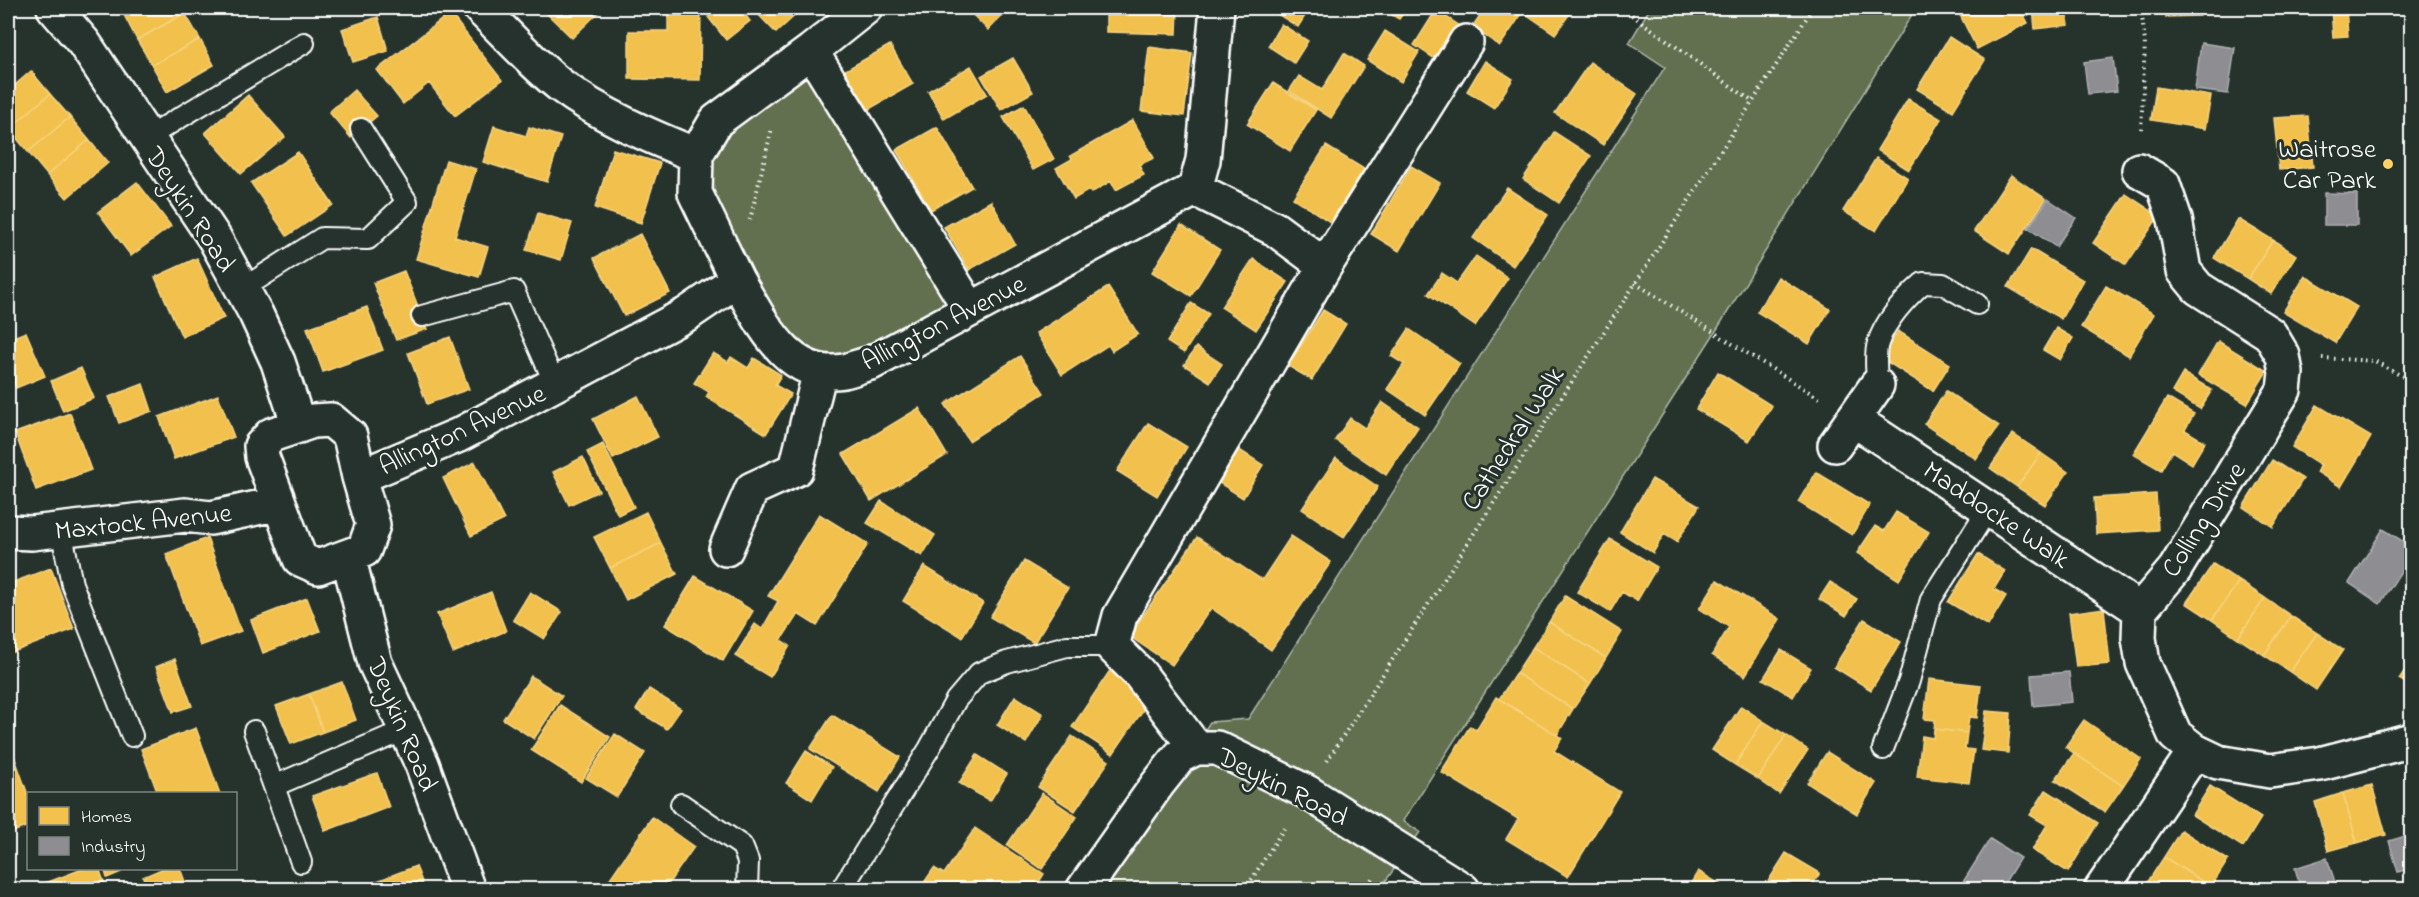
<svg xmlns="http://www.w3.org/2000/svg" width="2419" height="897" viewBox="0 0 2419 897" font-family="'Indie Flower',sans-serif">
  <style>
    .green { fill: #626f50; stroke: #b0b7a8; stroke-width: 1.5 }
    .homes { fill: #f2c14e; stroke: #f6d483; stroke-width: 1.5 }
    .industry { fill: #8d8d92; stroke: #afafb3; stroke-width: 1.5 }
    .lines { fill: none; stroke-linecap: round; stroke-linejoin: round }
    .service-casing { stroke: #fff; stroke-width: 24 }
    .minor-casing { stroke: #fff; stroke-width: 38 }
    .path { stroke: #fff; stroke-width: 4; stroke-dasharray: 1.5 4.5; stroke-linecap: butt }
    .service { stroke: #26332d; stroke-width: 20 }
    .minor { stroke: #26332d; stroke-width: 33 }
    .poi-dot { fill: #ffd166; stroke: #26332d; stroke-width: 2 }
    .labels { text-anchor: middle; stroke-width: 6; stroke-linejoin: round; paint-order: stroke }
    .poi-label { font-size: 27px; fill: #fff; stroke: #26332d; text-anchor: end }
    .street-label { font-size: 27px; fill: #fff; stroke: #26332d }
  </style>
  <rect width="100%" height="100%" fill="#26332d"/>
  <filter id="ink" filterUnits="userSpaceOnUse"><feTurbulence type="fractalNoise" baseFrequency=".0167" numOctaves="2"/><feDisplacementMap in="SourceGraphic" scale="12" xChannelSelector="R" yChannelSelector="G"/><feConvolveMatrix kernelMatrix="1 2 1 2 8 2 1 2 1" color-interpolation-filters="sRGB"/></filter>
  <g filter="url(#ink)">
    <path class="green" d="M1650,8h266l-197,318 -316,495 17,11 -40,57 -279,1 109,-168 38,-3 417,-652 -36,-24z
      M811,51l159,258 -126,62 -69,-28 -79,-188z"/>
    <path class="homes" d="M119,8h14l-10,5z
      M133,8h49l3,5 -48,27 -14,-27z
      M541,8h62l-31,30z
      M668,8h33l-1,72 -71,-1v-48h39z
      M719,8h21l10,13 -24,19 -18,-23z
      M752,8h51l-27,25z
      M966,8h45l-23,22z
      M1106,8h72l-1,26 -71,-2z
      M1268,8h42l-12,19z
      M1380,8h27l-8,11z
      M1485,8h89l-19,26 -32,-22 -23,34 -28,-19z
      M1964,8h56l8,15 -51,26 -19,-38z
      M2033,8h33l3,17 -34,4z
      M2066,8h53v1l-52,5z
      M2166,8h34v8l-34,1z
      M2331,8h15l2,28 -15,1z
      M1436,10l24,16 -22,35 -24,-16z
      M185,13l15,26 -48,26 -15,-25z
      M450,13l52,67 -47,36 -26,-33 -26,21 -26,-34z
      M378,17l10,34 -35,11 -11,-33z
      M1281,24l27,17 -14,22 -26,-17z
      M1385,31l34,21 -18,30 -34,-22z
      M1949,37l36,23 -32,51 -36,-22z
      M200,39l14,26 -47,27 -15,-27z
      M890,45l23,39 -49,28 -22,-40z
      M1149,47l43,6 -8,63 -43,-5z
      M1344,53l20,13 -33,52 -42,-27 10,-15 23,14z
      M1013,58l20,34 -32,18 -20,-34z
      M1485,61l28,18 -19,29 -27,-17z
      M1590,62l47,32 -34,51 -48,-32z
      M971,66l16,28 -43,25 -16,-28z
      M31,71l19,23 -41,35 -1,-38z
      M1273,83l43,27 -26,41 -43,-27z
      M2156,87l55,9 -6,33 -54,-9z
      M354,90l23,26 -26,22 -22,-26z
      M50,94l20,23 -42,35 -19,-23z
      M248,95l37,42 -44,37 -36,-41z
      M1908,99l33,20 -32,51 -32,-20z
      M1024,105l30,54 -21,11 -30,-53z
      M2308,116l5,51 -34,3 -5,-52z
      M70,117l19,23 -42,35 -19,-23z
      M1133,120l21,38 -15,7 5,10 -28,15 -5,-9 -20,12 -2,-3 -15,9 -18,-31 16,-9 -2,-3z
      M494,126l32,10 3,-9 32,10 -14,45 -64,-20z
      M937,127l35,60 -41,23 -35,-60z
      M1554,132l37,24 -32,47 -36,-24z
      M89,140l19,23 -41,35 -20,-23z
      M1326,146l38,23 -34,53 -37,-24z
      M613,149l47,14 -19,60 -46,-15z
      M298,152l35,53 -46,31 -36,-53z
      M1876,158l32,20 -32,53 -33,-20z
      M446,160l30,9 -21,68 33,10 -9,30 -63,-18z
      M1411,166l29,17 -41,68 -28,-17z
      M2011,175l35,24 -37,55 -35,-23z
      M137,182l34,44 -40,30 -33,-44z
      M1507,188l41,27 -35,51 -40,-28z
      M2126,194l33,22 -33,49 -33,-22z
      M991,201l24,43 -46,26 -25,-43z
      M538,213l34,10 -11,37 -35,-10z
      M2238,219l35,21 -25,39 -34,-21z
      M1181,225l39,25 -29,46 -39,-24z
      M640,234l30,59 -46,23 -30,-58z
      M2273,240l23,15 -25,39 -23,-15z
      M2031,249l52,31 -22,39 -53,-32z
      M1476,256l32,22 -33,48 -47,-32 14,-21 15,10z
      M197,258l27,60 -42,19 -27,-60z
      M1253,259l35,23 -32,48 -35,-23z
      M404,271l23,58 -31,11 -23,-57z
      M2305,276l52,31 -22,36 -52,-31z
      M1778,277l52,32 -21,35 -52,-32z
      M2106,286l48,28 -25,42 -48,-29z
      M1108,287l30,47 -26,17 -4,-6 -46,30 -26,-42z
      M1191,303l18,11 -25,39 -17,-11z
      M367,307l16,43 -60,22 -16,-44z
      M1323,310l23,14 -34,56 -24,-14z
      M2056,328l17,10 -13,22 -17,-10z
      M1409,329l51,35 -35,51 -38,-26 17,-25 -13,-8z
      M1898,331l52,33 -17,27 -52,-33z
      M26,332l19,44 -29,12 -8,-21v-28z
      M450,337l19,52 -42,15 -19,-51z
      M2218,341l49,30 -20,33 -49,-29z
      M1196,347l26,17 -12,18 -26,-17z
      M713,353l15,9 3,-5 17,11 6,-10 27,17 -6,10 16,9 -25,40 -60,-37 3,-5 -15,-9z
      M1020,356l24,37 -75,48 -24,-37z
      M81,368l13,30 -31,13 -12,-30z
      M1718,372l54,34 -23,35 -53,-32z
      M2183,373l29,17 -12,19 -28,-17z
      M143,384l9,27 -33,12 -10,-26z
      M1946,391l53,35 -23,33 -52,-35z
      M218,395l16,42 -60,22 -15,-42z
      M638,396l20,41 -45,22 -20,-40z
      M2167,398l27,16 -9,16 20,12 -13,22 -20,-13 -11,19 -28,-16z
      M1382,402l36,25 -32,48 -51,-35 15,-22 15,10z
      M2317,405l54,32 -30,50 -24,-15 4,-7 -29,-18z
      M919,408l28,47 -76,46 -28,-47z
      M70,413l21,57 -55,20 -21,-57z
      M1148,423l39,24 -30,49 -40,-25z
      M2013,434l28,19 -24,34 -27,-19z
      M603,444l31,63 -16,8 -31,-63z
      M1233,446l30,19 -20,33 -30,-19z
      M2041,453l27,19 -23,33 -28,-18z
      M583,457l16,34 -30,14 -16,-33z
      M1336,458l42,29 -34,50 -42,-28z
      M2272,460l31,19 -30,48 -30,-20z
      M475,462l29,58 -33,16 -28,-58z
      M1816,472l54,33 -18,30 -54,-33z
      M1652,479l47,27 -22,36 -13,-8 -11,19 -33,-21z
      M2156,494l2,36 -62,4 -2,-36z
      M881,501l54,34 -13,21 -55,-33z
      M646,512l15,31 -51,25 -16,-31z
      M1896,512l33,20 -30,48 -42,-27 18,-27 9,5z
      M819,514l49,30 -51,82 -19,-12 -17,26 9,6 -20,31 -35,-21 20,-32 7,5 16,-28 -10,-5z
      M1291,536l40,26 -60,88 -60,-42 -39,57 -43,-29 68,-99 65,43z
      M207,538l34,93 -41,15 -34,-92z
      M1610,539l47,28 -20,34 -15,-9 -12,20 -33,-20z
      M661,543l16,31 -51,26 -16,-32z
      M1978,554l27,17 -11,18 12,7 -18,30 -40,-24z
      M1024,561l44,27 -34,55 -44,-26z
      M2213,564l26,17 -27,39 -26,-17z
      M924,566l59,37 -21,34 -59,-36z
      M51,568l23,61 -66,25v-70z
      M695,576l58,35 -30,50 -58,-36z
      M1717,580l63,39 -35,57 -33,-21 17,-28 -30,-18z
      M2239,581l26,17 -27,40 -26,-18z
      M1830,582l27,17 -11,17 -27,-17z
      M491,592l15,39 -53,22 -16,-39z
      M530,592l32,20 -18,27 -31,-19z
      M1565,596l57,36 -16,26 -57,-36z
      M307,598l13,33 -57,22 -12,-33z
      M2265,598l26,18 -27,39 -26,-17z
      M2104,608l6,56 -34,3 -7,-54z
      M2291,616l26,17 -27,39 -26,-17z
      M1864,619l37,23 -30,48 -37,-23z
      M1549,622l57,36 -16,26 -57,-37z
      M2317,633l26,17 -27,40 -26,-18z
      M1533,647l57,37 -17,25 -57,-36z
      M1781,650l30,18 -18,29 -30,-18z
      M175,659l17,47 -19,6 -17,-45z
      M2412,660v27l-13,-8z
      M1111,669l41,28 -39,57 -41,-27z
      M1516,673l57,36 -16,26 -58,-36z
      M531,676l31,20 -28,43 -31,-20z
      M1929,679l52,6 -4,33 -8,-1 -2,16 -33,-4 1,-9 -11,-1z
      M342,682l14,38 -33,12 -14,-38z
      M649,689l32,20 -14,20 -31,-19z
      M309,694l14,38 -32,12 -15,-38z
      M1015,696l28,18 -17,29 -29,-18z
      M1496,697l66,41 -8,13 66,41 -52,85 -62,-38 12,-20 -77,-47 29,-46 6,4z
      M560,705l50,32 -29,45 -50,-32z
      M1741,706l22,15 -28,44 -23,-15z
      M1986,711l25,2 -3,40 -27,-3z
      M832,715l68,42 -21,35 -69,-43z
      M2084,720l57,39 -18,27 -58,-39z
      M1763,721l23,14 -28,44 -23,-14z
      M196,728l24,66h-62l-17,-45z
      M1934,729l33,4 -2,16 9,1 -5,33 -52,-6 5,-41 11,2z
      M615,734l30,19 -28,44 -31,-19z
      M1786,735l22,15 -29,44 -21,-15z
      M1072,736l37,25 -34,50 -37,-24z
      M8,739l20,56v31l-20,8z
      M806,751l26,16 -20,33 -26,-17z
      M1827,752l49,31 -19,31 -50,-31z
      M2074,753l49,33 -18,26 -50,-32z
      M977,755l30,19 -17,27 -31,-18z
      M377,773l12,34 -64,24 -13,-35z
      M2372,785l14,50 -29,8 -14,-50z
      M2210,786l51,32 -18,29 -51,-32z
      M2046,790l52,33 -30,49 -36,-22 15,-25 -17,-10z
      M1042,793l35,24 -35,52 -35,-24z
      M2343,793l14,50 -29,8 -13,-49z
      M652,817l42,30 -30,43h-62z
      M975,828l69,46 -10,16h-115l15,-22 10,6z
      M2181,830l47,30 -17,27 -47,-30z
      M1786,853l34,20 -11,17h-32l-10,-7z
      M2164,857l47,30 -2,3h-51l-11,-7z
      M416,866l9,24h-62l-2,-3z
      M85,868h14l8,22h-62l-2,-6z
      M104,868h15l2,4 -14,6z
      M164,868h16l8,22h-41l-4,-13z
      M1698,871l28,17 -1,2h-38z
      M2147,883l11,7h-15z"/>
    <path class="industry" d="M2201,43l34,5 -7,46 -33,-4z
      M2113,58l4,33 -29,3 -4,-32z
      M2324,193l33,1v31h-33z
      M2048,199l28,19 -20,29 -28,-19z
      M2383,529l29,18v7l-32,50 -31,-21z
      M2069,672l3,30 -39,4 -2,-31z
      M2412,834v34l-14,4 -9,-31z
      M1990,839l30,19 -20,32h-42z
      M2327,858l10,30 -36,2 -6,-22z"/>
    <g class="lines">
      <defs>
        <path id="service" d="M146,138l158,-95
          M242,289l80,-51 46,1 39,-37 -46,-73
          M422,316l92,-25 41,93
          M1877,385c0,-13 -3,-30 1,-42 7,-22 28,-45 45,-60l20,1 34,20
          M61,529l11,55 60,152
          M254,731l47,131
          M1883,749l26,-68 22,-82 57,-90
          M274,786l131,-56
          M681,804l61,42 6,15 -1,29
          M841,890l88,-141 27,-49 23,-27 28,-11 60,-16h45"/>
        <path id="minor" d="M54,8l30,35 131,196 41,75 22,48 21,64
          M480,8c25,24 52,55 80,77 40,30 89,51 136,70
          M811,51l159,258
          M2139,170l24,14 12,35 9,52 14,17 72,46 13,22 3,17 -2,17 -109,179 -35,41 -1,28 4,25 32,72 20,16 23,11 52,9 50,-7 92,-24
          M1195,189l8,-29 14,-152
          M737,280l-42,-87 1,-38 20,-34 95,-70 54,-43
          M1853,419l287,191
          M331,420l19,16 9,41 14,48 -9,25 -46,17 -18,-8 -38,-102 -1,-11 10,-11 42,-14z
          M1835,445l42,-60
          M359,477l100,-42 228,-121 50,-34c24,40 50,101 107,91 9,-2 18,-6 27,-8l324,-174 80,40 50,37
          M8,532l24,1 153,-18 26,3 68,-15
          M726,549l26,-60 44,-20 24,-98
          M348,556l27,107 47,101 46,126
          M1196,748l-57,-75 -27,-27 8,-30 205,-350 141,-224
          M1083,890l74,-105 23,-29 16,-8h21l90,44 156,98
          M2101,890l94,-139"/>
      </defs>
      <use href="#service" class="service-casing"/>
      <use href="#minor" class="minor-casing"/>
      <path class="path" d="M1622,8l131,94
        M2141,8l4,34 -4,91
        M750,220l22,-92
        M1635,283l187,117
        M2322,358l53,3 37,21
        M1327,761l486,-753
        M1245,890l41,-65
        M1365,890l8,-13"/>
      <use href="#service" class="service"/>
      <use href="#minor" class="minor"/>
    </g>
  </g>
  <circle class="poi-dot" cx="2388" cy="164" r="6"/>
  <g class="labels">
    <g class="poi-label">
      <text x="2376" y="157">Waitrose<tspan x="2376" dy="31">Car Park</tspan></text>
    </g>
    <g class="street-label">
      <text transform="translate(191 209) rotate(57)" y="9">Deykin Road</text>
      <text transform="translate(943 322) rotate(-27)" y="9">Allington Avenue</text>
      <text transform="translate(462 429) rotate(-25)" y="9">Allington Avenue</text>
      <text transform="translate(1512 438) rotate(-57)" y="9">Cathedral Walk</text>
      <text transform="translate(1997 514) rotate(34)" y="9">Maddocke Walk</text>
      <text transform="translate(2203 519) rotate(-57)" y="9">Colling Drive</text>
      <text transform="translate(143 521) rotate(-6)" y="9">Maxtock Avenue</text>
      <text transform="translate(403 724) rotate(67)" y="9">Deykin Road</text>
      <text transform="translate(1283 786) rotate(27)" y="9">Deykin Road</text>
    </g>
  </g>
  <rect width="2419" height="897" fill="none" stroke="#26332d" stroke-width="30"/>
  <rect x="15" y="15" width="2389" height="867" fill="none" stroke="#fff" stroke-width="2" filter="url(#ink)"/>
  <rect x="27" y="792" width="210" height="78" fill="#26332d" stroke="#7d8581" stroke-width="1.5"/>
  <rect x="39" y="807" width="30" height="18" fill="#f2c14e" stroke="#7d8581" stroke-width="1.5"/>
  <text x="81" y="822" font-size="18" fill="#ffffff">Homes</text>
  <rect x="39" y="837" width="30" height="18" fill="#8d8d92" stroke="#7d8581" stroke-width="1.5"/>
  <text x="81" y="852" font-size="18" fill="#ffffff">Industry</text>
</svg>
